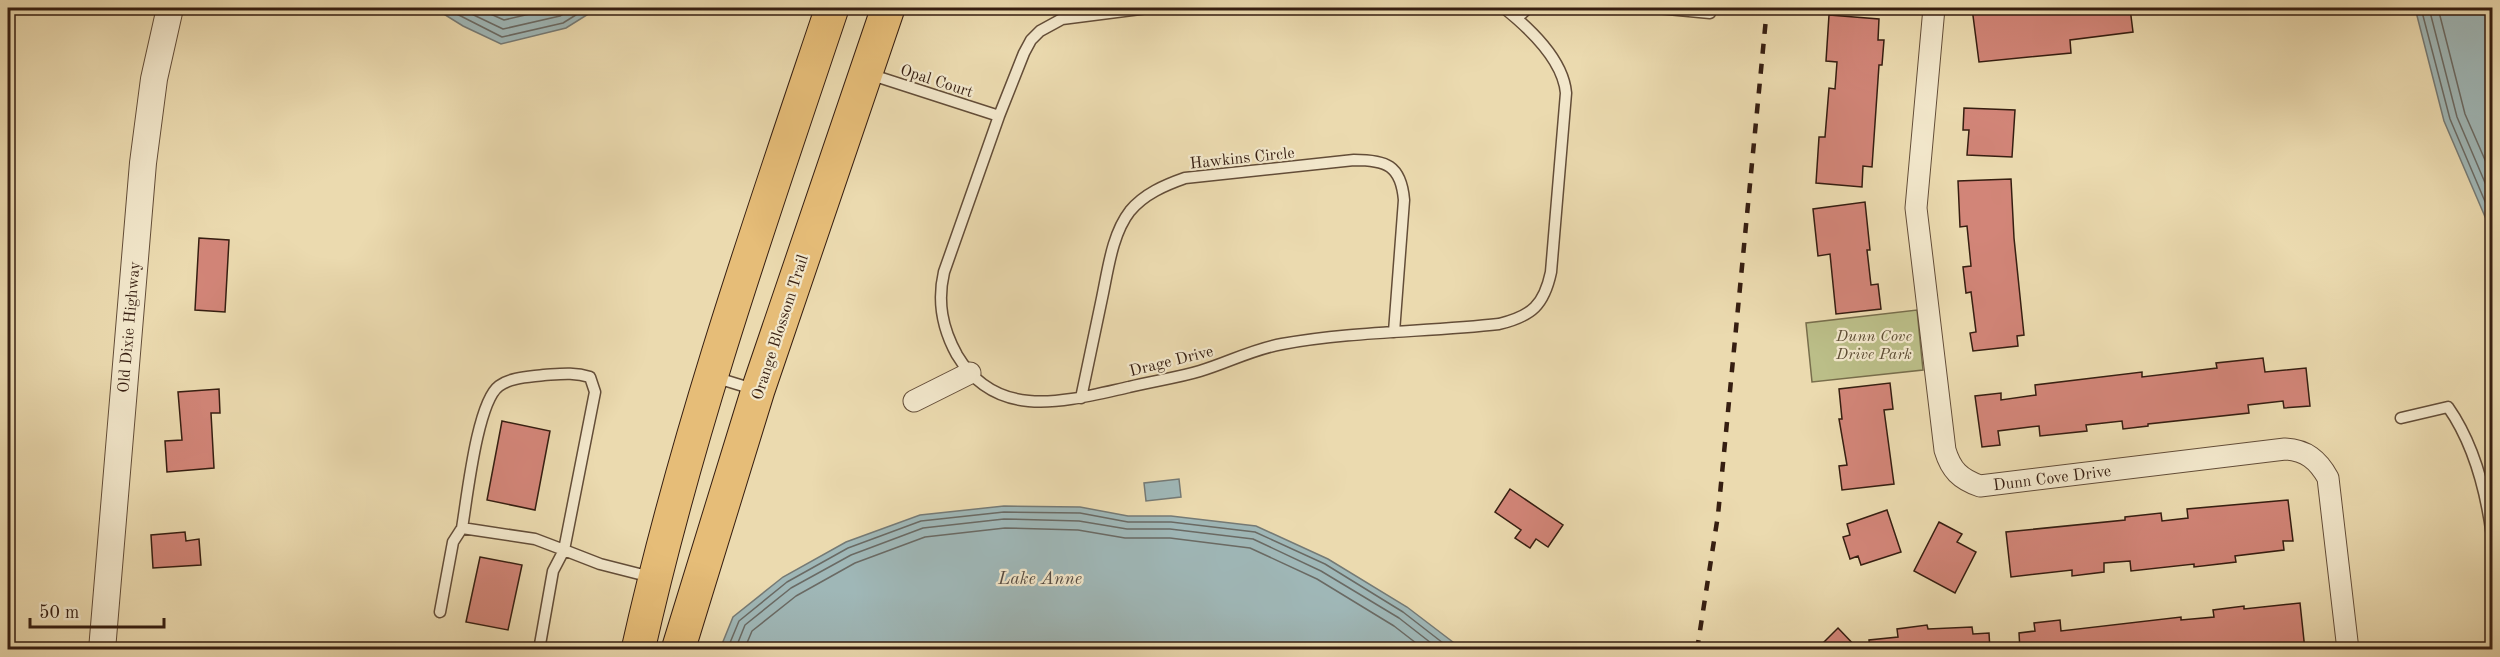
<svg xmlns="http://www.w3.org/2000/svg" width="2500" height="657" viewBox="0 0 2500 657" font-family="'Old Standard TT',serif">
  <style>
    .green { fill: #bbbe88; stroke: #786e4c; stroke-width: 1.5 }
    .water { fill: #9fb7b7; stroke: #757a75; stroke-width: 1.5 }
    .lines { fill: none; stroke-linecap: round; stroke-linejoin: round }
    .shore { stroke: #6a6a64; stroke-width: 1.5 }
    .building { fill: #d28578; stroke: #361e11; stroke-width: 1.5 }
    .service-casing { stroke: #634d38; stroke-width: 13 }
    .minor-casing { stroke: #634d38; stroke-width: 23 }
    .tertiary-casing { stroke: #634d38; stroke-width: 28 }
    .primary-casing { stroke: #361e11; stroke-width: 35 }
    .service { stroke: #f2e7cb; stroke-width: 10 }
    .minor { stroke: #f2e7cb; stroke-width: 21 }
    .tertiary { stroke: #f2e7cb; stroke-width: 26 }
    .primary { stroke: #e6bd78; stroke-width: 33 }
    .rail { stroke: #361e11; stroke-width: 4.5; stroke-dasharray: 10 10; stroke-linecap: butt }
    .labels { text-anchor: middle; stroke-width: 4.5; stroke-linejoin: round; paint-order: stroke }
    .street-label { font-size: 16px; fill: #361e11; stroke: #f2e7cb }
    .park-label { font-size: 16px; font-style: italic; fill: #5e4e35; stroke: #f2e7cb }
    .water-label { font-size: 18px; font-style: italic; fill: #564c43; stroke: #f2e7cb }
  </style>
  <rect width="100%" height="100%" fill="#ebdaaf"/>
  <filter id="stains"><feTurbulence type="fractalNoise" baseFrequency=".00333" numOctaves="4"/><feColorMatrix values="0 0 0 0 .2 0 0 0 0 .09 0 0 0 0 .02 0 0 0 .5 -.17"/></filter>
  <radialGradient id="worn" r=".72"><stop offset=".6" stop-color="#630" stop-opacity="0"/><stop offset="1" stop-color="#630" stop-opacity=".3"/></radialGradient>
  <path class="green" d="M1917,310l6,60 -111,12 -6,-59z"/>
  <path class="water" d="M434,8h164l-32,20 -65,16 -38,-18z
    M2415,8h77v225l-48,-112z
    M1179,479l2,18 -35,4 -2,-18z
    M1004,506l76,1 48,9h43l85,10 72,33 79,48 55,42h-742l13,-32 50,-40 63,-35 74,-27z"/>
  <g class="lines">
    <path class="shore" d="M445,8l57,29 61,-14 24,-15
      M459,8l44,21 57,-13 13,-8
      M477,8l27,12 52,-12
      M2421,8l29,111 42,99
      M2429,8l28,109 35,82
      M2438,8l27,106 27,62
      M727,650l12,-29 48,-39 61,-34 73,-27 83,-9 76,1 48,9h43l84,10 70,32 78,48 49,38
      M735,650l10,-25 46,-37 60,-33 72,-27 81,-9 75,2 48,8h43l83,10 68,32 78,47 41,32
      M744,650l8,-19 44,-35 59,-33 70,-26 80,-9 73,2 47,8h45l80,10 67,31 77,47 31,24"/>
  </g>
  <path class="building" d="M1972,8h158l3,24 -63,8 1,13 -92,9z
    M1829,15l50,4 -1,21h6l-2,25h-3l-7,102 -9,-1 -1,21 -46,-4 3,-46h6l4,-49 6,1 2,-27 -11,-1z
    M1964,108l51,2 -3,47 -45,-2 2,-25h-6z
    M2011,179l3,59 10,97 -7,1 1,10 -45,5 -3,-18 6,-1 -5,-40 -5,1 -3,-26 8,-1 -4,-40 -7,1 -2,-46z
    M1865,202l5,48h-3l4,35 7,-1 3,25 -45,5 -6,-60 -12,2 -5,-47z
    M199,238l30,2 -4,72 -30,-2z
    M2263,358l2,14 41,-4 4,38 -26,2 -1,-7 -35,4 1,8 -101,11v2l-25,3 -1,-8 -36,4 1,6 -47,5 -1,-10 -41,5 2,14 -18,2 -7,-51 26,-3v7l35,-5 -1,-10 107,-13v5l75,-9 -1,-5z
    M1890,383l3,26 -9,1 10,74 -52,6 -3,-24 8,-1 -8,-46h3l-3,-30z
    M219,389l1,24h-9l3,55 -47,4 -2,-31 17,-1 -4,-48z
    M502,421l48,10 -15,79 -48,-10z
    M1510,489l53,36 -15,22 -12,-8 -6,9 -15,-10 6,-8 -26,-18z
    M2288,500l5,41h-10l1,9 -49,6 1,6 -42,5v-3l-63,7 -1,-10 -26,2v9l-32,4v-6l-61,7 -5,-45 119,-12v-3l36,-4 1,8 26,-3 -1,-9z
    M1887,510l14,42 -40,13 -3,-9 -8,3 -7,-22 7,-2 -3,-11z
    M1939,522l23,12 -5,8 19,10 -21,41 -41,-22z
    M185,532l1,9 13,-2 2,26 -48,3 -2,-33z
    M480,557l42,8 -14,65 -42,-8z
    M2300,603l5,47h-285l-1,-17 16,-2 -1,-8 26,-3 1,11 120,-14v3l33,-3 -1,-7 31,-4v3z
    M1927,625l1,4 44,-2 1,7 16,-1 1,17h-120l-1,-10 29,-3 -1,-8z
    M1838,628l21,22h-43z"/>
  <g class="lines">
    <defs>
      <path id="service" d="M1148,8l-86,11 -22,12 -9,9 -7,13 -25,63 -55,156c-7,30 -2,56 13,83 40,67 109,46 172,32 23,-6 48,-9 71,-16 27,-8 53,-22 82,-27 71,-13 145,-12 217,-20 33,-8 45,-19 52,-52l15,-179c-3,-34 -37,-65 -62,-85
        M1657,8l53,5
        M1517,18l11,-10
        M869,74l130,42
        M714,377l39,12
        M1081,398c7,-34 14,-67 21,-100 6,-28 10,-64 28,-87 14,-17 35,-26 55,-33l169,-18c32,0 47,5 50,40l-10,132
        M2401,418l47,-11c26,37 38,84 44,129
        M440,612l13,-70 9,-14
        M539,650l14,-79 11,-21 -29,-11 -73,-11c5,-29 15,-126 37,-142 12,-9 31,-9 45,-11 16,-1 30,-3 46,2l5,15 -31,158 36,14 51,13"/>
      <path id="minor" d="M1934,8l-18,200 29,242c6,20 15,29 35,36l305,-37c21,1 33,11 43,29l20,172
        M914,401l56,-28"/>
      <path id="tertiary" d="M102,650l41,-487 11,-84 16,-71"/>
      <path id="primary" d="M638,650c49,-219 123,-431 194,-642
        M678,650l80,-260 130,-382"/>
    </defs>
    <use href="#service" class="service-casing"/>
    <use href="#minor" class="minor-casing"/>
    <use href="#tertiary" class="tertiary-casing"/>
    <use href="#primary" class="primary-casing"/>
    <use href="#service" class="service"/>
    <use href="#minor" class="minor"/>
    <use href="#tertiary" class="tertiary"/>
    <use href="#primary" class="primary"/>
    <path class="rail" d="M1697,650l21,-135 49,-507"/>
  </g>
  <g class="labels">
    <g class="street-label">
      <text transform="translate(937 80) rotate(18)" y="6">Opal Court</text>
      <text transform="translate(1242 157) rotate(-6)" y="6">Hawkins Circle</text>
      <text transform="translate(128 327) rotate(-85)" y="6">Old Dixie Highway</text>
      <text transform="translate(779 327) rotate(-72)" y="6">Orange Blossom Trail</text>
      <text transform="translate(1171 360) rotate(-14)" y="6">Drage Drive</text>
      <text transform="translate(2052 477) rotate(-7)" y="6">Dunn Cove Drive</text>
    </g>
    <g class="park-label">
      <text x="1874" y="341">Dunn Cove<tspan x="1874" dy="18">Drive Park</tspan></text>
    </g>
    <g class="water-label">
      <text x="1040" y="584">Lake Anne</text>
    </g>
  </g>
  <rect width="2500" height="657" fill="none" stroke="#ebdaaf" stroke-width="30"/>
  <rect x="9" y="9" width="2482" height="639" fill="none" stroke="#361e11" stroke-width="3"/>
  <rect x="15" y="15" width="2470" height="627" fill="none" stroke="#361e11" stroke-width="1.5"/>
  <path d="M30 618v9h134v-9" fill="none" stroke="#361e11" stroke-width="3"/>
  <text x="39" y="618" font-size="18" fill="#361e11" stroke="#f2e7cb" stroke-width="4.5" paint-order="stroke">50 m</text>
  <rect width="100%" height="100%" filter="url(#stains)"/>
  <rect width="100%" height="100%" fill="url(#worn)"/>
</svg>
